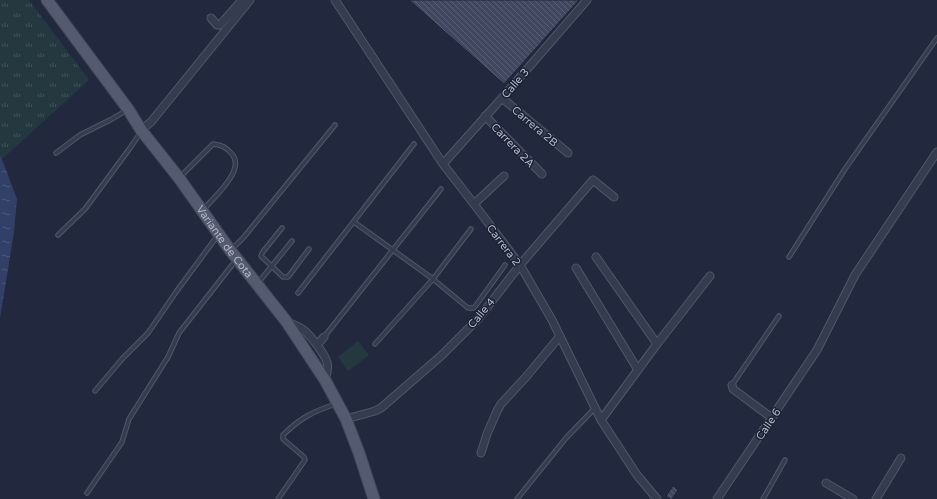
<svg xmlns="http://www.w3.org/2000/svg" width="937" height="499" viewBox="0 0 937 499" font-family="'Varela Round',sans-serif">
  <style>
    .grass { fill: url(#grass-tufts) }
    .garden { fill: #243840 }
    .water { fill: url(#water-ripples) }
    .building { fill: url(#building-back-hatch); stroke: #1d2336 }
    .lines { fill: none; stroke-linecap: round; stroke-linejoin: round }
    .service-casing { stroke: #51576a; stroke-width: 5.5 }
    .minor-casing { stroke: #51576a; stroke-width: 9 }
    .primary-casing { stroke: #3f4558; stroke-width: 13 }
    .service { stroke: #363c4f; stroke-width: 3.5 }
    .minor { stroke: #363c4f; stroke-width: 7 }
    .primary { stroke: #545a6f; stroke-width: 11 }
    .labels { text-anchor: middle; stroke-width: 3; stroke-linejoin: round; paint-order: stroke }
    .street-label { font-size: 11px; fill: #b2b7ca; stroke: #1b2134 }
  </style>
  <defs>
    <pattern id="grass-tufts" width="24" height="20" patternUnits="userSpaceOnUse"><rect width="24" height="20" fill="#243840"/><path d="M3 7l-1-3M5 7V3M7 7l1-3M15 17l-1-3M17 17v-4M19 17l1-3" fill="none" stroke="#41535a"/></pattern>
    <pattern id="water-ripples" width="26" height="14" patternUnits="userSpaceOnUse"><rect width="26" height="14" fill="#323f66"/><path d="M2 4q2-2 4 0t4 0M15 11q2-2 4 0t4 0" fill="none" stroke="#4d587b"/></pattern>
    <pattern id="building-back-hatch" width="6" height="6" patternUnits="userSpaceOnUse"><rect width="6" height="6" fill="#404861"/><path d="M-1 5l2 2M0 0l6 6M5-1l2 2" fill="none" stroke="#596076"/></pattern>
  </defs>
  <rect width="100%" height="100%" fill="#22293f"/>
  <path class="grass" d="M0,0h29l60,80 -87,79 -2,-5z"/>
  <path class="garden" d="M358,341l11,14 -21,16 -10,-14z"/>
  <path class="water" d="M0,154l17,45 -3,33 -14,86z"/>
  <path class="building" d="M409,0h170l-75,84z
    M673,486l5,4 -6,9h-2l-4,-3z"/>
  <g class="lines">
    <defs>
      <path id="service" d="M56,153l24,-18 32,-16 15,-9
        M180,177l33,-33c9,1 13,3 19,10 14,16 -18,43 -28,55
        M354,222l79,57 35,29h6l31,-43
        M282,228l-20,25 -1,3 22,21h5l21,-28
        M58,235l27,-26 45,-61 11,-16
        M231,250l13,-13 91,-112
        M789,257l56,-88 92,-131
        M258,283l34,-42
        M298,293l116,-149
        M324,337l117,-148
        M375,344l58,-65 38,-50
        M732,385l47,-69
        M95,391l27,-32 26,-26 28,-41 42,-57
        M87,493l35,-51 7,-23 39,-62 11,-24 57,-73
        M278,499l27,-39 -1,-3 -21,-18v-4c17,-17 31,-24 53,-31
        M517,499l49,-61 29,-30
        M763,499l22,-39"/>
      <path id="minor" d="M335,0l108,164 31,40 46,61 32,55 49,100 36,55 20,24
        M211,18l6,7h3l22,-25
        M502,98l66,55
        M485,116l57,58
        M141,130l10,-8 99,-122
        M443,164l59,-66 85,-98
        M474,204l30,-28
        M596,257l61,87
        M576,268l62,102
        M287,322c17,7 19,8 30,23 9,13 14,18 8,35
        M317,345l7,-8
        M732,385l1,4 39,29
        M346,419l29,-8 6,-3 61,-53 36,-36 42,-54 73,-85 21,17
        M601,420l56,-76 53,-68
        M481,453l6,-19 10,-23 4,-7 25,-27 34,-41
        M826,483l27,16
        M717,499l100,-149 38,-75 82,-123
        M876,499l25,-41"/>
      <g id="primary">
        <path id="s1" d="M47,0l81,109 13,21 38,48 51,72 56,71 39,59 21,39 13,34 15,46"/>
      </g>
    </defs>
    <use href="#service" class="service-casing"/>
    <use href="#minor" class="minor-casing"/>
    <use href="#primary" class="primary-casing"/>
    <use href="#service" class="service"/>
    <use href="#minor" class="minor"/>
    <use href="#primary" class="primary"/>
  </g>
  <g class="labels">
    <g class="street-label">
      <text transform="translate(515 83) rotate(-49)" y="4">Calle 3</text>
      <text transform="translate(535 126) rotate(40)" y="4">Carrera 2B</text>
      <text transform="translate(513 145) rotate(46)" y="4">Carrera 2A</text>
      <text dy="4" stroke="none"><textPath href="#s1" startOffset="300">Variante de Cota</textPath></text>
      <text transform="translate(504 245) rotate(53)" y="4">Carrera 2</text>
      <text transform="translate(481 313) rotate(-50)" y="4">Calle 4</text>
      <text transform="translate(768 424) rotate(-56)" y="4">Calle 6</text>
    </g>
  </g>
</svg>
